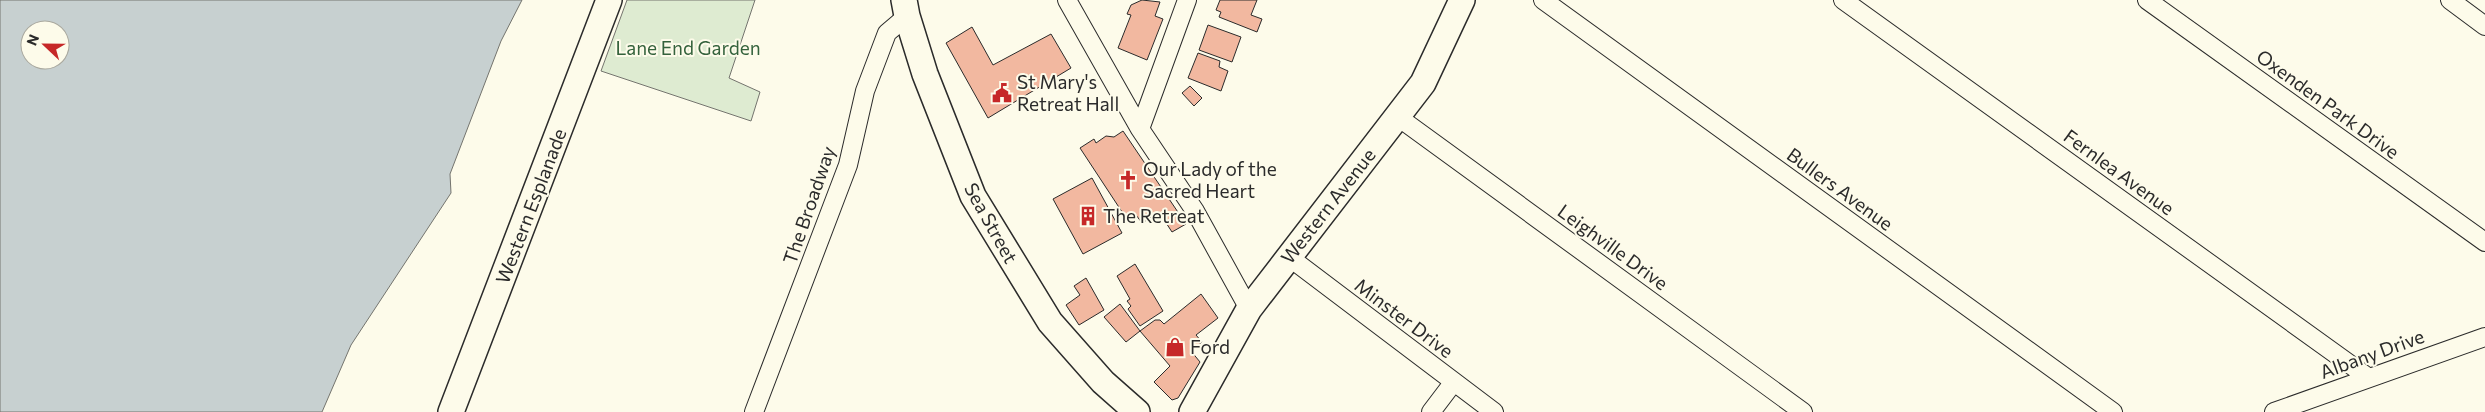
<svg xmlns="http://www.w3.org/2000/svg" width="2485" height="412" viewBox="0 0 2485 412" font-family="Commissioner,sans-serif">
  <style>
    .green { fill: #deebd1; stroke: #74746e }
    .water { fill: #c7d0d0; stroke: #74746e; fill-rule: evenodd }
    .building { fill: #f2b8a0; stroke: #2b2b2b }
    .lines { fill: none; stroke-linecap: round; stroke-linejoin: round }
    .street-casing { stroke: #2b2b2b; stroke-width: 20 }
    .secondary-casing { stroke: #2b2b2b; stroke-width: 28 }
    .street { stroke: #fdfbea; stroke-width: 18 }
    .secondary { stroke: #fdfbea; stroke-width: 25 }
    .labels { text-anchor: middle; stroke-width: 4; stroke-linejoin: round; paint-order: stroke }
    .park-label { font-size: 19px; fill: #34623c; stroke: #fdfbea }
    .poi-label { font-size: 19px; fill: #2b2b2b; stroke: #fdfbea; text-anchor: start }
    .street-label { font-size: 19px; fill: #2b2b2b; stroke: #fdfbea }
  </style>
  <rect width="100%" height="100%" fill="#fdfbea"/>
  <path class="green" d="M627,0h128l-26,78 31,14 -9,29 -150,-50z"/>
  <path class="water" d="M0,0h522l-21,41 -51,133 1,19 -100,152 -29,67h-322zM30,30h30v30h-30z"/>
  <path class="building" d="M1142,0l18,2 -5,14 8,3 -16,41 -29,-12 13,-33 -4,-1 4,-9z
    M1220,0h37l-6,15 11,4 -5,13 -38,-15 2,-5 -5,-2z
    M1208,25l33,12 -9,25 -33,-12z
    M972,27l21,38 58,-31 20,34 -83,50 -42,-75z
    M1198,53l22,8 -1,6 9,4 -7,20 -33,-13z
    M1190,86l12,12 -8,8 -12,-13z
    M1123,131l63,93 -14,8 -13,-20 -17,11 -6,-8 -8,6 -48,-73 14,-9 2,4 10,-7 8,1z
    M1092,178l30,55 -39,21 -30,-55z
    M1135,264l28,47 -23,15 -12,-17 3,-3 -4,-5 3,-2 -13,-23z
    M1086,278l18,32 -25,15 -13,-20 14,-10 -6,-9z
    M1201,294l17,24 -22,17 6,7 -11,9 9,11 -22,36 -6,2 -18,-18 16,-16 -30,-35 15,-11h5l4,4z
    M1120,304l20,27 -14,11 -22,-25z"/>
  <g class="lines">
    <defs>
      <path id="street" d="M1067,0l73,129 55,82 54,98
        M1543,0l570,412
        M1843,0l526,378
        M2147,0l338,242
        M2450,0l35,26
        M1398,117l405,295
        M1140,129l47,-129
        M1289,257l205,155
        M754,412l94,-247 17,-74 22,-58 20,-17
        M1431,412l22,-29
        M2274,412l211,-75"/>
      <path id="secondary" d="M904,0l3,16 18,58 48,122 77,126 53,60 34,30
        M451,412l158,-412
        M1192,412l57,-103 174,-226 39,-83"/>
    </defs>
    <use href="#street" class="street-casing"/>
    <use href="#secondary" class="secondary-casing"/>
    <use href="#street" class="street"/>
    <use href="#secondary" class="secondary"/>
  </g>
  <defs>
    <symbol id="civic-bare" viewBox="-9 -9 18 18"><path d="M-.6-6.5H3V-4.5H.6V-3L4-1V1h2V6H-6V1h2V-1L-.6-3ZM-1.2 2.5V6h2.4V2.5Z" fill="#c62828" stroke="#fdfbea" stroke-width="2.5" paint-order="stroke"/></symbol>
    <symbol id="church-bare" viewBox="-9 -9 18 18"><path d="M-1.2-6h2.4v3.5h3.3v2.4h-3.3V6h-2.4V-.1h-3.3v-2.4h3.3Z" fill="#c62828" stroke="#fdfbea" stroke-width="2.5" paint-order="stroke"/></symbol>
    <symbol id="building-bare" viewBox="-9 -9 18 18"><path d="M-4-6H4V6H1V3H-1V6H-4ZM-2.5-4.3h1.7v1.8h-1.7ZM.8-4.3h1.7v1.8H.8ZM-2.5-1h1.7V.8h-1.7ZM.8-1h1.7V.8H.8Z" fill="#c62828" stroke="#fdfbea" stroke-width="2.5" paint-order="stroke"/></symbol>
    <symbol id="shop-bare" viewBox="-9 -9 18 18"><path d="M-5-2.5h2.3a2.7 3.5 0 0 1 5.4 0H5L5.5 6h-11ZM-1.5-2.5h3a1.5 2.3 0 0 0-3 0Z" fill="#c62828" stroke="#fdfbea" stroke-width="2.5" paint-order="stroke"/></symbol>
  </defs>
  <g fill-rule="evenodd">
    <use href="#civic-bare" x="988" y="79" width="28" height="28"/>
    <use href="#church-bare" x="1114" y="166" width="28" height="28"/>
    <use href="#building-bare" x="1074" y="202" width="28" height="28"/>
    <use href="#shop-bare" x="1161" y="333" width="28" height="28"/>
  </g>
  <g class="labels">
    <g class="park-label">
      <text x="688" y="55">Lane End Garden</text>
    </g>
    <g class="poi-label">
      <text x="1017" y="89">St Mary's<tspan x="1017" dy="22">Retreat Hall</tspan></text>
      <text x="1143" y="176">Our Lady of the<tspan x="1143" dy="22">Sacred Heart</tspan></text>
      <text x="1103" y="223">The Retreat</text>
      <text x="1190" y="354">Ford</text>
    </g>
    <g class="street-label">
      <text transform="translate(2328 104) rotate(36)" y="7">Oxenden Park Drive</text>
      <text transform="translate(2119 172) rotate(36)" y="7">Fernlea Avenue</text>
      <text transform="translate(1840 189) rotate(36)" y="7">Bullers Avenue</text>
      <text transform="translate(809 205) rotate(-71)" y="7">The Broadway</text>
      <text transform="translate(531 206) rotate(-69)" y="7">Western Esplanade</text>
      <text transform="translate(1328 206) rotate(-52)" y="7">Western Avenue</text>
      <text transform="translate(991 223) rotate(61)" y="7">Sea Street</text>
      <text transform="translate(1613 247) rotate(36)" y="7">Leighville Drive</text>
      <text transform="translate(1404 318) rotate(37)" y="7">Minster Drive</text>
      <text transform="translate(2372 354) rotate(-20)" y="7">Albany Drive</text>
    </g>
  </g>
  <g transform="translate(45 45) rotate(292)"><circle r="24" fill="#fdfbea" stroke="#a9a89e"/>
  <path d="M0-4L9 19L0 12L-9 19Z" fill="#c62828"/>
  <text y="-8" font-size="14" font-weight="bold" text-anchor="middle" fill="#2b2b2b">N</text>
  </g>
</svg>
